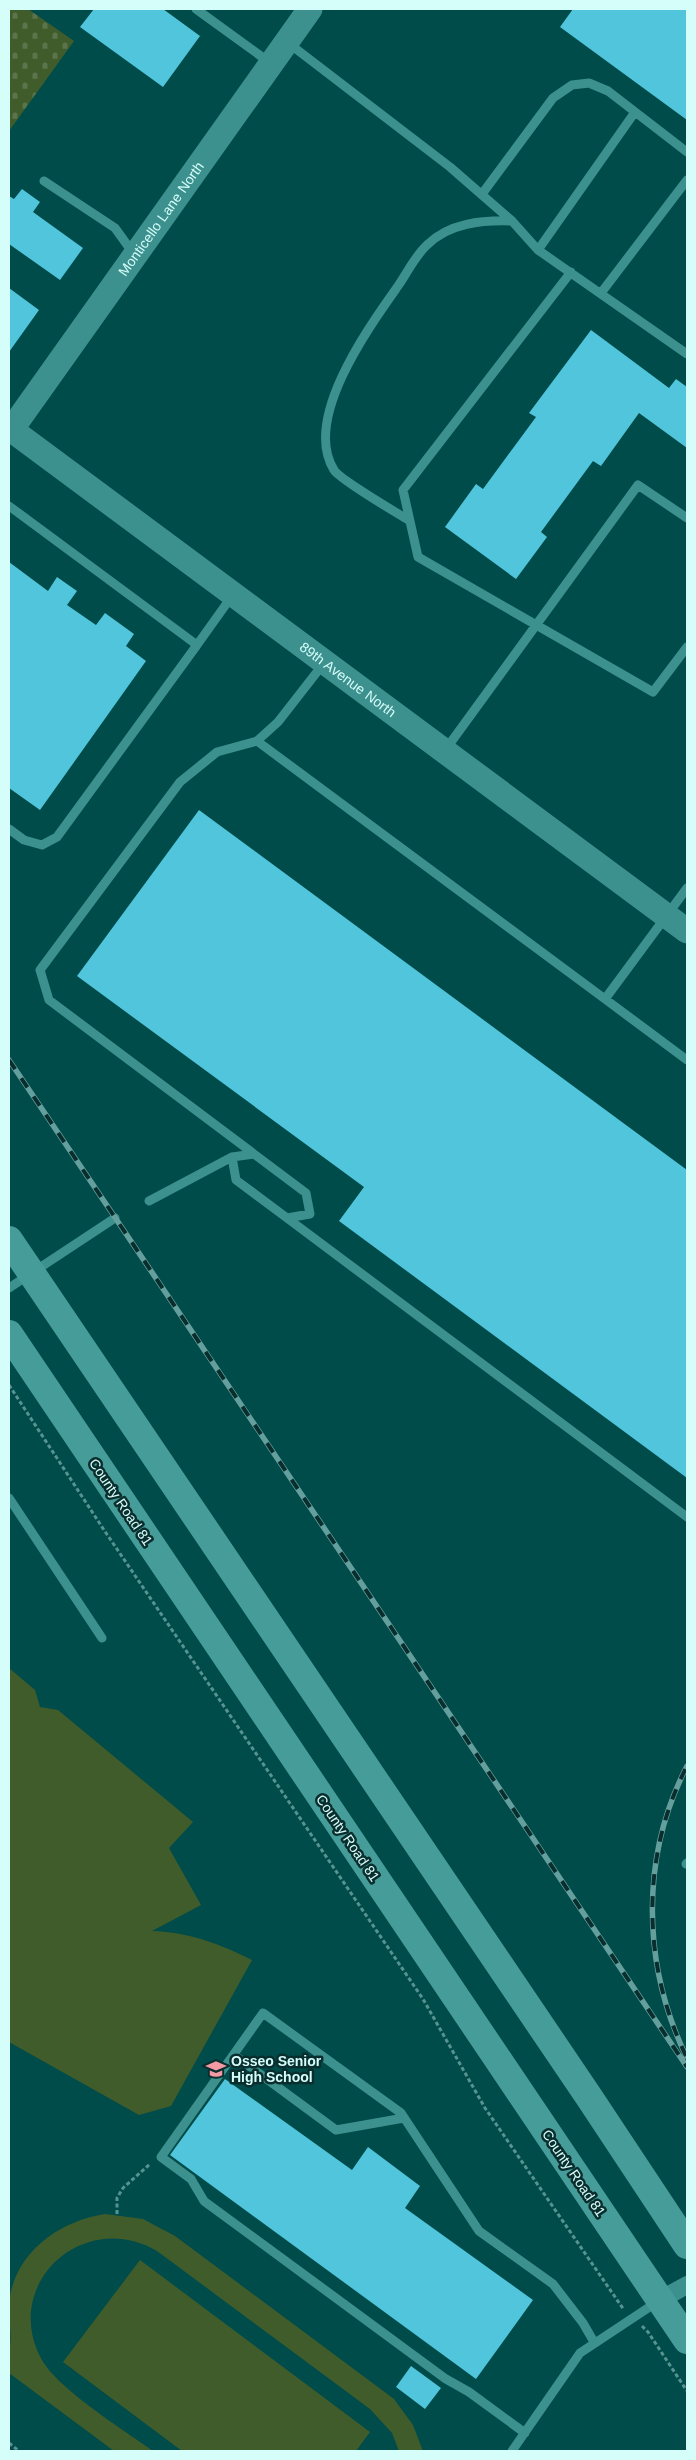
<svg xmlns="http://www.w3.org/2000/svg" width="696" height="2460" viewBox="0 0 696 2460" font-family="Helvetica,sans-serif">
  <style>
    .cemetery { fill: url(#cemetery-stones) }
    .pitch { fill: #415c2b }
    .building { fill: #51c5db }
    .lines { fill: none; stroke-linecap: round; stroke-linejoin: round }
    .path { stroke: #569391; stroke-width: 3; stroke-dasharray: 4 2.5; stroke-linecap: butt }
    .lane { stroke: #3c918e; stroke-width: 9 }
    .street { stroke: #3c918e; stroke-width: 18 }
    .secondary { stroke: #3c918e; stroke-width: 25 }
    .highway { stroke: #459c99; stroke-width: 28 }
    .rail-casing { stroke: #649f9d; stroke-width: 5.5 }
    .rail { stroke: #092e2d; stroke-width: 4; stroke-dasharray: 11; stroke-linecap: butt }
    .labels { text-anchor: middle; stroke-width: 5; stroke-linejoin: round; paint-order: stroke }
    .street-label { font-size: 14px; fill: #d5fdfa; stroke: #092e2d }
    .poi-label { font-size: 14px; font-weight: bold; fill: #d5fdfa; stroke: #092e2d; text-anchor: start }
  </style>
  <defs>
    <pattern id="cemetery-stones" width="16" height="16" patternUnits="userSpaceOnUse" patternTransform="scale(1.25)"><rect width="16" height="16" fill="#415c2b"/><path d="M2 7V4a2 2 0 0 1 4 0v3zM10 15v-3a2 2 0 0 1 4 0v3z" fill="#5c744b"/></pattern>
  </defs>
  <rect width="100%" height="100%" fill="#004c4a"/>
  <path class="cemetery" d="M9,9h19l46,32 -65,90z"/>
  <path class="pitch" d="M9,1668l26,22 5,17 18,3 135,112 -24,26 32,57 -49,26c37,1 68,13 100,29l-81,146 -32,9 -130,-73z
    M105,2214l38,5 32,17 219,163 19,26 10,26h-24l-7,-18 -22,-24 -213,-158c-74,-43 -157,34 -115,109 16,29 82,70 111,91h-39l-105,-78c0,-9 0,-23 1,-28 2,-10 -2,-30 -1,-42 5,-50 50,-82 96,-89z
    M140,2260l230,172 -14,19h-174l-119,-89z"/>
  <path class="building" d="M94,9h69l37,27 -37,51 -83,-60z
    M573,9h114v111l-127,-93z
    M22,189l18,13 -7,10 50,36 -23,32 -51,-36v-48l5,3z
    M9,288l30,22 -30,42z
    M591,330l78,58 7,-9 11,8v61l-48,-35 -38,53 -8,-5 -52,71 6,5 -31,42 -71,-52 31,-43 7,5 53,-72 -7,-4z
    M9,562l39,29 9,-14 20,14 -10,14 29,20 9,-12 29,21 -8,12 20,15 -106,149 -31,-22z
    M199,810l488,360v308l-348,-257 25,-34 -287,-211z
    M225,2079l127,91 16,-23 52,39 -15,22 128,92 -57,79 -306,-224z
    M411,2366l30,22 -16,21 -29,-22z"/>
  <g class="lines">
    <path class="path" d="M9,1385l95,145 319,469 62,109 139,202
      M117,2214v-16l6,-10 27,-24
      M642,2326l6,6 39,59
      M9,2443l10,8"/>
    <path class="lane" d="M196,9l73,53
      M287,42l163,125 62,54 26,29 149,104
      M44,181l71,47 18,25
      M482,194l71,-96 19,-13 17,-2 19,8 79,61
      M538,250l97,-138
      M571,272l-168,218 15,67 235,135 34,-45
      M601,293l86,-113
      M9,506l188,139 35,-49
      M410,521c-13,-8 -71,-42 -76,-51 -32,-51 35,-143 64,-184 9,-13 17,-30 29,-41 22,-22 55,-25 85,-24
      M257,741l348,258 82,-111
      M446,749l192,-264 49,33
      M9,829l15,11 18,5 15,-8 140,-192
      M605,999l82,61
      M254,1154l-205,-154 -9,-30 140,-188 37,-30 40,-11 21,-19 46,-59
      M149,1201l83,-44 22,-3 52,39 4,21 -23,4 -51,-38 -4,-23
      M287,1218l400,299
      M9,1288l106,-70
      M9,1498l93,140
      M686,1864l1,-1
      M234,2055l102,75 68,-12
      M525,2433l-56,-41 -23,-13 -242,-178 -13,-22 -30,-22 102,-144 138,100 78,118 74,53 30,39 11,19
      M512,2451l68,-98 77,-51"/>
    <path class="street" d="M660,2300l27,-15"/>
    <g class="secondary">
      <path id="s1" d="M9,428l678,503"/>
      <path id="s2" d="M11,430l299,-421"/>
    </g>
    <path class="highway" d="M9,1240l580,857 98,148
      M9,1334l678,1006"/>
    <defs>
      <path id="rail" d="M9,1060l678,1007
        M686,2056c-44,-92 -46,-199 1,-290"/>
    </defs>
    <use href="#rail" class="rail-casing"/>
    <use href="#rail" class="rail"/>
  </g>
  <defs>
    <symbol id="school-bare" viewBox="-9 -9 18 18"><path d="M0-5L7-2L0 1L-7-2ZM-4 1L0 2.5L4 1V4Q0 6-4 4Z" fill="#f49aa5" stroke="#092e2d" stroke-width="2.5" paint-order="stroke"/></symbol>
  </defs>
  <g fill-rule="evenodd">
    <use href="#school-bare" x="202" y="2055" width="28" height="28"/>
  </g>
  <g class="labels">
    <g class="street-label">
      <text dy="5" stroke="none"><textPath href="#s2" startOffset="259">Monticello Lane North</textPath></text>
      <text dy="5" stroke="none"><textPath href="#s1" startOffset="422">89th Avenue North</textPath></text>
      <text transform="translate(121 1502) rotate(56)" y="5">County Road 81</text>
      <text transform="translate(348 1838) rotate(56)" y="5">County Road 81</text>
      <text transform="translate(574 2173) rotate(56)" y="5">County Road 81</text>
    </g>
    <g class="poi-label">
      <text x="231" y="2066">Osseo Senior<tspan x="231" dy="16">High School</tspan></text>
    </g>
  </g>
  <rect width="696" height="2460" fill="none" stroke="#d5fdfa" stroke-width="20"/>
</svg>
